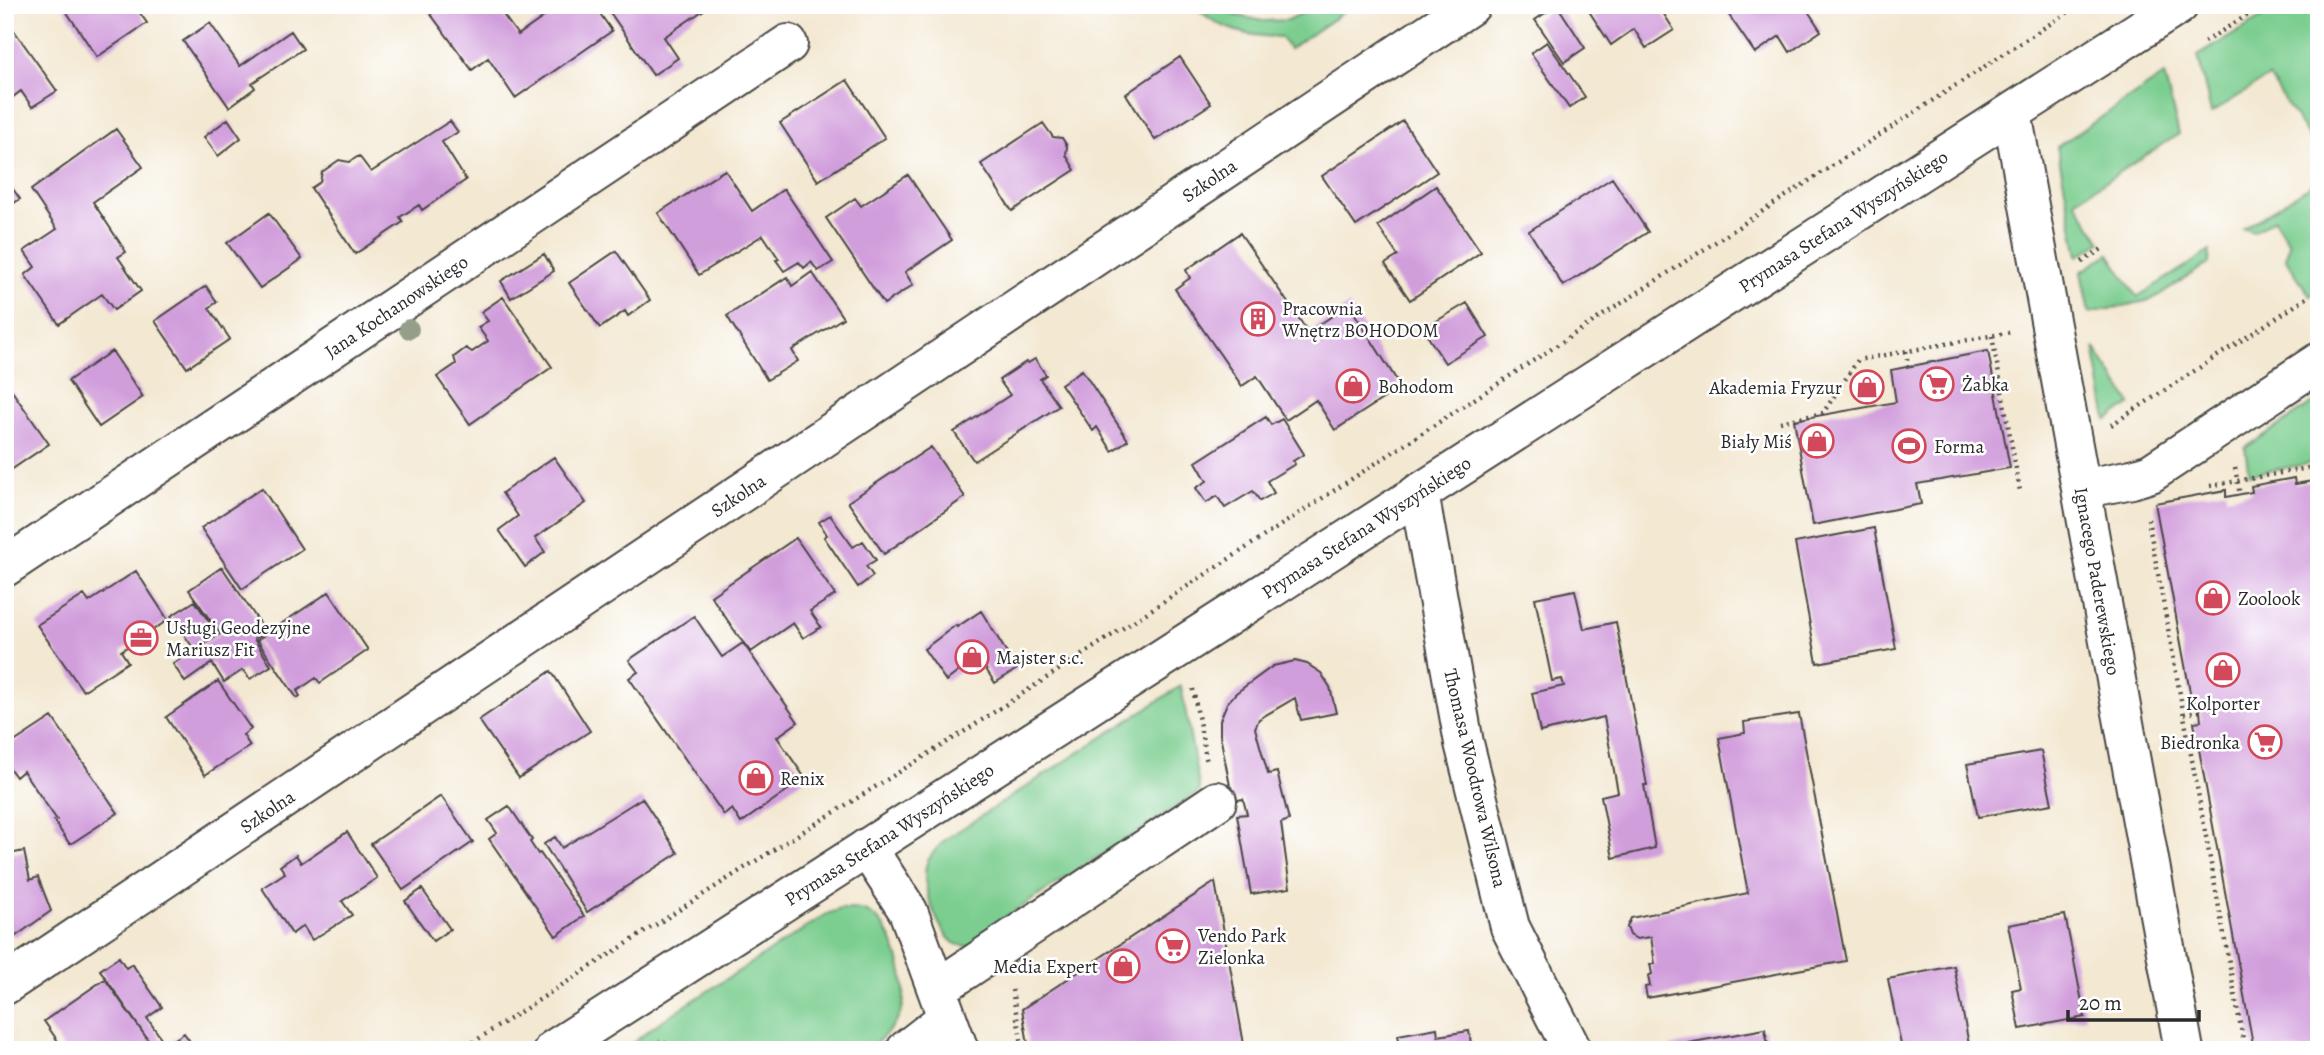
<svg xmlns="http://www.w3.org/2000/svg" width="2324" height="1055" viewBox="0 0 2324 1055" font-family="Alegreya,serif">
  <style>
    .green { fill: #7bce90; stroke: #537c5e; stroke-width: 2 }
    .building { fill: #d19edc }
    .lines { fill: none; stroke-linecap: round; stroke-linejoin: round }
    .minor-casing { stroke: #494744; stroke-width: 42 }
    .major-casing { stroke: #494744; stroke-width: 42 }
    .path { stroke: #494744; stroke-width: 4.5; stroke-dasharray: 2 5; stroke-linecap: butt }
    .minor { stroke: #fff; stroke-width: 38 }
    .major { stroke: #fff; stroke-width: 38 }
    .tree { fill: #949f89 }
    .labels { text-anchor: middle; stroke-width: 5; stroke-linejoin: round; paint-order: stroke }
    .street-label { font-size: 19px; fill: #2b2b2b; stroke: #fff }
    .poi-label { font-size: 19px; fill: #2b2b2b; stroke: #fff; text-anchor: start }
  </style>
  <rect width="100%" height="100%" fill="#fff"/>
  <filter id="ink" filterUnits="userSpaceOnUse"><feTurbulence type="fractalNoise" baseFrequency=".0143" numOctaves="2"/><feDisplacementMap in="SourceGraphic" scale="14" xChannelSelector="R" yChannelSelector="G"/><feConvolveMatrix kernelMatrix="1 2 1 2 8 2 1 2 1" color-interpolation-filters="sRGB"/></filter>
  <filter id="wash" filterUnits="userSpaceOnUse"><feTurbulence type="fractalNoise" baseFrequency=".00686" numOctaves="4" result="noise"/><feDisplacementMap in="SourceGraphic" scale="28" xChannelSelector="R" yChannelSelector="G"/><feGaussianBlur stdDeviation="1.57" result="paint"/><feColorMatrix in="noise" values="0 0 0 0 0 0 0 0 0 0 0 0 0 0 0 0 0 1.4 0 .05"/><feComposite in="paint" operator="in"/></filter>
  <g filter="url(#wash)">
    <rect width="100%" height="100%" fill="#f3e8d2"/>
    <path class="green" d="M1193,5h23l18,10 29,6 25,-1 31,-15h35l-65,44 -8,-12c-35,0 -63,-8 -88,-32z
      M2282,5h34l3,5v143l-50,-76 -58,36 -13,-57z
      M2164,75l15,59 -104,67 26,41 -23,14 -21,-109z
      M2319,180v110l-9,6 -24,-37 3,-16 -15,-24 -20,13 -11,-3z
      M2210,251l-1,12 -58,37 -62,13 -8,-41 28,-18 28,43z
      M2094,347l37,57 -24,16z
      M2318,400l1,62 -70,12 -4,-26z
      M1181,686l19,105 -199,129 -31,26c-6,0 -11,0 -16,-3 -16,-12 -33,-58 -28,-77 3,-11 13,-20 20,-27z
      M841,909c11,0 21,-1 31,6 22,13 38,70 30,94 -6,18 -20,29 -34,41h-244l33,-26 170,-110z"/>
    <g id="blocks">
      <path class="building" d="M62,5h72l13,18 -50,34z
        M424,5h72l22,30 43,-30h33l18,26 -97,67 -27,-40 -16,12z
        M605,5h106l-47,32 14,21 -25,17z
        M1557,5l28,43 -21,14 -29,-42z
        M1585,5h73l16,25 -28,18 -12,-19 -23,16z
        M1722,5h82l17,26 -31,21 -10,-16 -25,17z
        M210,23l30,43 51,-35 12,18 -51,34 3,5 -26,19 -46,-66z
        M13,29l44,62 -25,16 -11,-16 -16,12v-69z
        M1547,42l38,55 -16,11 -38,-55z
        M1180,57l31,47 -56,36 -29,-46z
        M847,80l38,58 -67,43 -38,-58z
        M228,119l13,19 -23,18 -14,-19z
        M450,121l8,11 -16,10 24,38 -44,30 -3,-5 -19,12 3,5 -48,32 -44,-66 9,-6 2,-10 17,-12 10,2 10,-6 12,16z
        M1403,121l34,51 -81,54 -34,-50z
        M1043,123l10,14 9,1 5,8 -1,9 9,15 -63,41 -31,-47z
        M116,129l27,38 -50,35 33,50 -8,5 23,34 -27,19 -12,-16 -43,30 -34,-49 10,-8 -11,-16 33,-22 -26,-39z
        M725,170l27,41 32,-22 49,73 -15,9 -7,-9 -7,6 -5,-6 -15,9 -8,-11 3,-1 -16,-24 -64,40 -41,-62z
        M908,175l44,65 -47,32 8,13 -29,19 -58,-86 29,-20 6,8z
        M5,178l15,21 -15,10z
        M1612,178l36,54 -85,54 -34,-55z
        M1436,186l45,66 -71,48 -25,-36 13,-8 -20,-30z
        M269,213l33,46 -42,29 -33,-45z
        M1240,233l68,99 41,-27 52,82 -66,43 -19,-30 -30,20 -29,-44 -15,10 -67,-97 15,-11 -4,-8z
        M616,251l34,49 -22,16 -3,-5 -25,17 -31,-45z
        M544,254l10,17 -43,27 -10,-17z
        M812,272l31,46 -51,32 6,11 -31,19 -40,-64 60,-39 5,9z
        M206,286l11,16 -8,6 21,31 -43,29 -32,-47z
        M503,297l49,70 -82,57 -33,-47 19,-13 -2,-7 12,-9 6,4 16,-11 -10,-14 10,-6 -7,-9z
        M1467,303l21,34 -43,26 -22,-34z
        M112,351l31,46 -44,30 -31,-46z
        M1988,351l22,117 -93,16 4,20 -108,21 -19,-105 102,-18 -5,-32z
        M1035,359l11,16 -6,4 19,27 -85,55 -20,-29 56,-37 -11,-15 27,-18 2,1z
        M1082,370l46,70 -16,11 -15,-24 -4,4 -32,-47z
        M5,381l44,63 -44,30z
        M1266,417l5,8 11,-6 22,35 -11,7 2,3 -28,17 7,12 -14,8 -7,-10 -28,17 -8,-12 -11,7 -10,-15 11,-7 -11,-19z
        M931,447l34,50 -81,57 -36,-52z
        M554,457l32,46 -51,35 10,14 -20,15 -26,-37 19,-14 -16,-23z
        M2294,478l1,6 24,-4v570h-65l-60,-328 7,-1 -1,-10 -2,-9 -6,1 -37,-200 71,-13v7l26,-5 -1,-6z
        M262,488l40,61 -60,40 -41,-61z
        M830,515l23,32 10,-6 13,19 -10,6 7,10 -15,11 -34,-50 3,-2 -8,-13z
        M1874,528l22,121 -79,14 -22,-120z
        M796,538l39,57 -25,16 11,16 -18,11 -10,-15 -42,29 -10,-12 -30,-44z
        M222,567l43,64 -11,8 17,27 -21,13 -7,-9 -19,12 -12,-19 -27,19 -12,-18 47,-30 -31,-44z
        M136,571l32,49 -47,31 7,11 -45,29 -46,-66 47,-30 5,7z
        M1575,590l9,39 32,-7 31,163h-3l11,63 -42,10 -12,-62 17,-4 -14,-75 -64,15 -8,-39 32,-7 -2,-7 -10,2 -17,-83z
        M329,592l39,58 -48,33 -4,-5 -19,13 3,5 -3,2 -40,-58z
        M195,601l22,33 -23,15 -23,-33z
        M981,611l36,58 -22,14 -17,-26 -32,24 -22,-32 32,-24 1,2z
        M694,616l28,41 21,-14 55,79 -21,15 28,41 -64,45 -9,-14 -8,6 -95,-137 9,-6 -9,-12z
        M1295,661l12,3 14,9 9,14 6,26 -35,7 -6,-22 -36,21 -4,9 13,46 9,-2 12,48 -8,3 9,65 -39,6 -14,-79 10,-1 -4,-15 -10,2 -13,-66v-15l7,-17 9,-10 37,-27z
        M551,671l39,60 -71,47 -40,-58z
        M218,681l33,48 -8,6 7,11 -45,29 -39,-58z
        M1799,714l47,247 -199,37 -2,-11 5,-1 -2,-10 4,-2 -2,-10h5l-4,-27 -14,2 -7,-4 -3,-8 4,-9 117,-25 -29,-155 26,-5 -1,-11z
        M52,717l66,96 -46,30h-3l-15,-22 3,-1 -34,-49 -7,6 -11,-15v-14z
        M2041,751l11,53 -74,13 -11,-53z
        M441,796l32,46 -70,48 -32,-46z
        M642,798l36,55 -91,59 -43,-68 11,-7 7,11z
        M509,806l23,34 -2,2 8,12 2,-1 44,63 -28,20 -67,-97 8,-6 -9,-13z
        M347,832l30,46 -35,23 10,14 -40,25 -9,-14 -11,8 -30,-46 23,-15 -5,-7 16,-11 5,8z
        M24,851l6,29 8,-3 13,34 -35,25 -11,-3v-78z
        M1215,882l30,168h-216l-7,-41z
        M422,889l28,40 -17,12 -28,-40z
        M2065,915l20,102 -65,12 -8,-39 9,-2 -13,-63z
        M119,957l7,11 6,-4 30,43 -15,11 19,27 18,-12 12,17h-132l-20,-29 61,-42 45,64 -50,-73z
        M1954,966l16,84h-68l-14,-71z
        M1437,1028l1,8 31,-5 3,19h-71l-3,-15z
        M1765,1029l4,21h-97l-1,-4z"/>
    </g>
  </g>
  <g filter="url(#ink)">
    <use href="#blocks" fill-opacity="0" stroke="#494744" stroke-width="2"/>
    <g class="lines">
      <defs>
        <path id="minor" d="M2012,113l172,937
          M2081,489l51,-10 19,-6 168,-111
          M1419,493l45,250 46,184 62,123
          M5,567l783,-523
          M867,848l41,63 51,139
          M5,985l1466,-980
          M937,989l280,-188
          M906,1050l41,-32"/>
        <path id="major" d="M553,1050l1626,-1045"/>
      </defs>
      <use href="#minor" class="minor-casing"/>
      <use href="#major" class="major-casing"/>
      <path class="path" d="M2204,42l60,-37
        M2082,262l23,-15
        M1992,336l28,155
        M1906,351l2,15
        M1780,422l43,-9 35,-53 154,-28
        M2111,425l199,-129
        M2235,468l5,27
        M2210,486l109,-20
        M2148,519l97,531
        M1193,689l14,74
        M2184,714l16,-3
        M1012,990l11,60
        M461,1050l285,-183 216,-134 1117,-728
        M647,1050l16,-10 6,10"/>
      <use href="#minor" class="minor"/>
      <use href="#major" class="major"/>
    </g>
    <circle class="tree" cx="409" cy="329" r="10"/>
  </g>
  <defs>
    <symbol id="building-ring" viewBox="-11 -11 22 22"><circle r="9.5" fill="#fff" stroke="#d1495b" stroke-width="1.5"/><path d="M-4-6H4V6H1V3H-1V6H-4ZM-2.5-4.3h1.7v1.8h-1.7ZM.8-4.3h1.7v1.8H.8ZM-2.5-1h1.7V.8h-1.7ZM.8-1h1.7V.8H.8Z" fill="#d1495b"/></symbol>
    <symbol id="supermarket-ring" viewBox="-11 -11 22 22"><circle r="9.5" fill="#fff" stroke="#d1495b" stroke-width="1.5"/><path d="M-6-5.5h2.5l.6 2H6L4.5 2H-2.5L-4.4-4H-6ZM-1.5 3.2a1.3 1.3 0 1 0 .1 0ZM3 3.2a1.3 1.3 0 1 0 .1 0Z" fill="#d1495b"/></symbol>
    <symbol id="shop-ring" viewBox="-11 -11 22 22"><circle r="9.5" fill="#fff" stroke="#d1495b" stroke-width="1.5"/><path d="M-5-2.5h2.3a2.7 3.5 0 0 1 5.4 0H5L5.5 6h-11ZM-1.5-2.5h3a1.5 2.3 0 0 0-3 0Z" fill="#d1495b"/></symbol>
    <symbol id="stadium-ring" viewBox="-11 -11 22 22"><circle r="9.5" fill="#fff" stroke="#d1495b" stroke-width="1.5"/><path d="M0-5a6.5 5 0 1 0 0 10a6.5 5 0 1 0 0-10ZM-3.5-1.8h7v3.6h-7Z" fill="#d1495b"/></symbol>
    <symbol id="office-ring" viewBox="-11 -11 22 22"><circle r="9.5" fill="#fff" stroke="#d1495b" stroke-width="1.5"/><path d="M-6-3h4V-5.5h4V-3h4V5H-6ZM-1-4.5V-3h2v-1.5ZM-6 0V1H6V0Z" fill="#d1495b"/></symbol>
  </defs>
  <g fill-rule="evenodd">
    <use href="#building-ring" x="1239" y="300" width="38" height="38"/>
    <use href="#supermarket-ring" x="1918" y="365" width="38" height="38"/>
    <use href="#shop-ring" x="1334" y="367" width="38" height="38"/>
    <use href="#shop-ring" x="1848" y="368" width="38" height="38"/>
    <use href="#shop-ring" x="1798" y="422" width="38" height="38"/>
    <use href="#stadium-ring" x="1890" y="427" width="38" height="38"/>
    <use href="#shop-ring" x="2194" y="579" width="38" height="38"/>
    <use href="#office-ring" x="122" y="619" width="38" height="38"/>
    <use href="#shop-ring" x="953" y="638" width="38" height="38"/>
    <use href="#shop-ring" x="2204" y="651" width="38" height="38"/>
    <use href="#supermarket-ring" x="2246" y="723" width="38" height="38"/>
    <use href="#shop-ring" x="737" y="759" width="38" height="38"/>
    <use href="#supermarket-ring" x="1154" y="927" width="38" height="38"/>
    <use href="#shop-ring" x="1104" y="947" width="38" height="38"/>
  </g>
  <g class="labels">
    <g class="street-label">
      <text transform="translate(1209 180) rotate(-34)" y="7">Szkolna</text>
      <text transform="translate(1843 221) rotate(-33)" y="7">Prymasa Stefana Wyszyńskiego</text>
      <text transform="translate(396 306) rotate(-34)" y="7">Jana Kochanowskiego</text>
      <text transform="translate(738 495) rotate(-34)" y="7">Szkolna</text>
      <text transform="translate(1366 527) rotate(-33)" y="7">Prymasa Stefana Wyszyńskiego</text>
      <text transform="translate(2098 581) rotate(80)" y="7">Ignacego Paderewskiego</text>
      <text transform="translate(1476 778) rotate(77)" y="7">Thomasa Woodrowa Wilsona</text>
      <text transform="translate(267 811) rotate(-34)" y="7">Szkolna</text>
      <text transform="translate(889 834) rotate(-33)" y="7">Prymasa Stefana Wyszyńskiego</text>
    </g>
    <g class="poi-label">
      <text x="1282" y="315">Pracownia<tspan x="1282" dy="22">Wnętrz BOHODOM</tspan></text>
      <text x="1962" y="391">Żabka</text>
      <text x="1378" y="393">Bohodom</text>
      <text x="1842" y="394" text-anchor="end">Akademia Fryzur</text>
      <text x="1792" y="448" text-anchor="end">Biały Miś</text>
      <text x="1934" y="453">Forma</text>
      <text x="2238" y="605">Zoolook</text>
      <text x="166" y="634">Usługi Geodezyjne<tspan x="166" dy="22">Mariusz Fit</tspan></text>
      <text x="996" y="664">Majster s.c.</text>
      <text x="2223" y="710" text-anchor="middle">Kolporter</text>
      <text x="2240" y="749" text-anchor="end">Biedronka</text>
      <text x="780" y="785">Renix</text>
      <text x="1198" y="942">Vendo Park<tspan x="1198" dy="22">Zielonka</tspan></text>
      <text x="1098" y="973" text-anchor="end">Media Expert</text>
    </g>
  </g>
  <rect width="2324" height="1055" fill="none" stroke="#fff" stroke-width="28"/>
  <path d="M2068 1010v10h131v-10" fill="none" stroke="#2b2b2b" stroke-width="3.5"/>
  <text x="2079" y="1010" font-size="21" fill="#2b2b2b" stroke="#ffffff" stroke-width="5" paint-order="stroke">20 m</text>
</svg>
